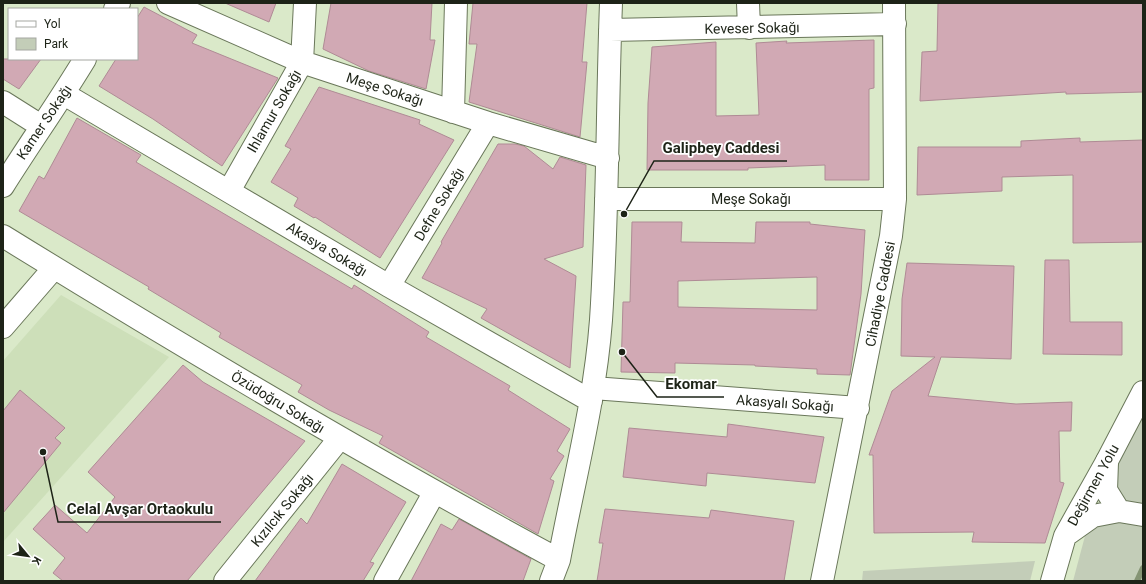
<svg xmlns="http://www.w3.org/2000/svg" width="1146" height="584" viewBox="0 0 1146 584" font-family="Roboto,sans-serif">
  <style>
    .built { fill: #cddfb9 }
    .green { fill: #c3cdb8 }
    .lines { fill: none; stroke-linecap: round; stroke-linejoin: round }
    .stream { stroke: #859474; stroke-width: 6 }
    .building { fill: #d1a9b4; stroke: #af8b95; fill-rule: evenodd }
    .minor-casing { stroke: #6a775a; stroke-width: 24 }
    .major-casing { stroke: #6a775a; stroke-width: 24 }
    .minor { stroke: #fff; stroke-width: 22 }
    .major { stroke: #fff; stroke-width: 22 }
    .labels { text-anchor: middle; stroke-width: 3.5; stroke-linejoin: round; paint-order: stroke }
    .street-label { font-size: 14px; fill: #1d2317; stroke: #fff }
    .leader { fill: none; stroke: #1d2317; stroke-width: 1.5 }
    .callout-dot { fill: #1d2317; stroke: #fff; stroke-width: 1.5 }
    .callout-label { font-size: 15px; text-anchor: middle; font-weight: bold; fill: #1d2317; stroke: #fff; stroke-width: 3.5; stroke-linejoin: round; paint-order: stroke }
  </style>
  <rect width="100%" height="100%" fill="#dae9c9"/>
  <path class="built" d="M61,295l108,62 -166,185v-181z"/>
  <path class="green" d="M1143,414v167h-70l16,-60z
    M1035,561l-5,20h-168l1,-10z"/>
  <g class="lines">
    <path class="stream" d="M1137,581l6,-13"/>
  </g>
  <path class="building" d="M225,3h51l-7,19z
    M331,3h101l-2,37h5l-9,49 -57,-18 -46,-22z
    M473,3h114l-5,59h5l-7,75 -111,-35 8,-58h-8z
    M938,3h205v89l-77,2v-2l-146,9 2,-49 15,-1z
    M144,7l53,28 -5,8 86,35 -56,88 -69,-47 -54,-33 17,-27h21v-41z
    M874,40v48l-5,1v91h-44v-15l-77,3v2h-101l1,-67 4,-56 64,-5v74l43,-1 -3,-72 31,-2 -1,2z
    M3,59h38l-22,30 -16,-10z
    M319,87l101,33 -1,4 35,16 -74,118 -65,-41 -1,1 -20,-12 4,-8 -27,-16 20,-33 -6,-3z
    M77,118l64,37 -5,7 216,127 2,-4 75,47 -3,5 84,49 -2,4 62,39 -13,22 7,5 -14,23 4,2 -16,53 -159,-91 4,-7 -54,-26 -31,-18 4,-7 -83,-48 2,-4 -73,-44 1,-2 -130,-76 20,-35 5,3z
    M1080,138v4l63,-2v102l-70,1v-68l-71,2v14l-85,4 1,-48h103v-6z
    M498,144h17l9,2 29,23 7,-12 26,8 -3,82 -39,12 32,17 -6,92 -89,-50 6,-9 -65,-31 20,-35 -1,-1z
    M632,222h50l-1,20 74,1 1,-21h54v2l55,6 -4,64 -11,81 -33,-1v-5l-62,-3v-1l-80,-2v10l-54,-1 2,-70h7zM817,277v33l-139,-3v-26z
    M1045,260h24l1,62h52v33l-79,-1z
    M907,263l107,3 -3,93 -70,-2 -13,39 88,8 56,-2 -1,29h-12l1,51 4,1 -19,60 -73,-1 2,-10 -100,1 -1,-78h-4l23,-64 43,-34 -34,-1 1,-57z
    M183,365l20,17 102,59 -118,140h-124l-10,-8 12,-15 -32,-29 22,-24 32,28 28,-36 -27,-25z
    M20,390l45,38 -10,10 6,5 -58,70v-102z
    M728,424l96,13 -9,46 -108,-10 -1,13 -83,-9 6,-49 98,9z
    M342,464l64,38 -36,60 4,1 -11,18h-108l46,-63 6,6z
    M605,509l104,9 2,-8 83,11 -10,60h-187l6,-38h-4z
    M459,519l72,40 -8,22h-112l30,-57 11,6z"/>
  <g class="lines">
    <defs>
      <path id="minor" d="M168,3l134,59 186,61 120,35
        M748,3l1,25
        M115,9l4,-6
        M610,30l285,-6
        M64,94l325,192 202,115
        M3,102l38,24
        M453,112l3,-109
        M3,186c27,-43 56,-84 82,-127
        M229,191l73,-129 3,-59
        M606,199h289
        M3,236c183,113 367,222 556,324
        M389,286l99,-163
        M3,327l51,-59
        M593,388l265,20
        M1107,461l36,-69
        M225,581l114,-142
        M385,581l49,-88
        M551,581l8,-21c15,-80 36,-159 42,-240 7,-106 6,-211 10,-317
        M822,581l69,-345 4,-37 -1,-196"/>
      <path id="major" d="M1107,462l-1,28 13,21
        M1069,533l24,-17 26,-5 24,4
        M1052,581l13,-45 42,-75"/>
    </defs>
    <use href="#minor" class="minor-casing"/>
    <use href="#major" class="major-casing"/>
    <use href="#minor" class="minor"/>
    <use href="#major" class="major"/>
  </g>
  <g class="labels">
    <g class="street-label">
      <text transform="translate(752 28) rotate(-1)" y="5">Keveser Sokağı</text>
      <text transform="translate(385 89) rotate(18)" y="5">Meşe Sokağı</text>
      <text transform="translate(274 111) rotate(-60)" y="5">Ihlamur Sokağı</text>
      <text transform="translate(44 122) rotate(-56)" y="5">Kamer Sokağı</text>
      <text x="751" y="204">Meşe Sokağı</text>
      <text transform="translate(439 204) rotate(-59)" y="5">Defne Sokağı</text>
      <text transform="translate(327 249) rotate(31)" y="5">Akasya Sokağı</text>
      <text transform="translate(880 294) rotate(-79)" y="5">Cihadiye Caddesi</text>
      <text transform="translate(278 402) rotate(31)" y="5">Özüdoğru Sokağı</text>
      <text transform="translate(785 403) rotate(4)" y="5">Akasyalı Sokağı</text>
      <text transform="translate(1093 485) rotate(-61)" y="5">Değirmen Yolu</text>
      <text transform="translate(282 510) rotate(-51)" y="5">Kızılcık Sokağı</text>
    </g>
  </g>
  <path class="leader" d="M624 214L654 161H787M622 352L657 397H724M43 452L58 522H221"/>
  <g class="callout-dot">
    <circle cx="624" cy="214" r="4"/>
    <circle cx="622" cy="352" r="4"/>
    <circle cx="43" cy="452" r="4"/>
  </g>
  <g class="callout-label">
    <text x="721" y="153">Galipbey Caddesi</text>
    <text x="691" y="389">Ekomar</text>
    <text x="140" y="514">Celal Avşar Ortaokulu</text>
  </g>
  <rect width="1146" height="584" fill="none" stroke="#1d2317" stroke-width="8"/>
  <rect x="8" y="8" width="130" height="52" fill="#ffffff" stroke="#a5a7a2"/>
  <rect x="16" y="21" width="20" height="6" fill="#ffffff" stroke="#a5a7a2"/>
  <text x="44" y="28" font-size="12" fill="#1d2317">Yol</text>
  <rect x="16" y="38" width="20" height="12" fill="#c3cdb8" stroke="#a5a7a2"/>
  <text x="44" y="48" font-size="12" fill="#1d2317">Park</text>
  <g transform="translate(28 556) rotate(119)" stroke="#ffffff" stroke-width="3" paint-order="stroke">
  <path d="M0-3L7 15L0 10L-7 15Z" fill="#1d2317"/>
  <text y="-6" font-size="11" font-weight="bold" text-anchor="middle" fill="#1d2317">K</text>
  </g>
</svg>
